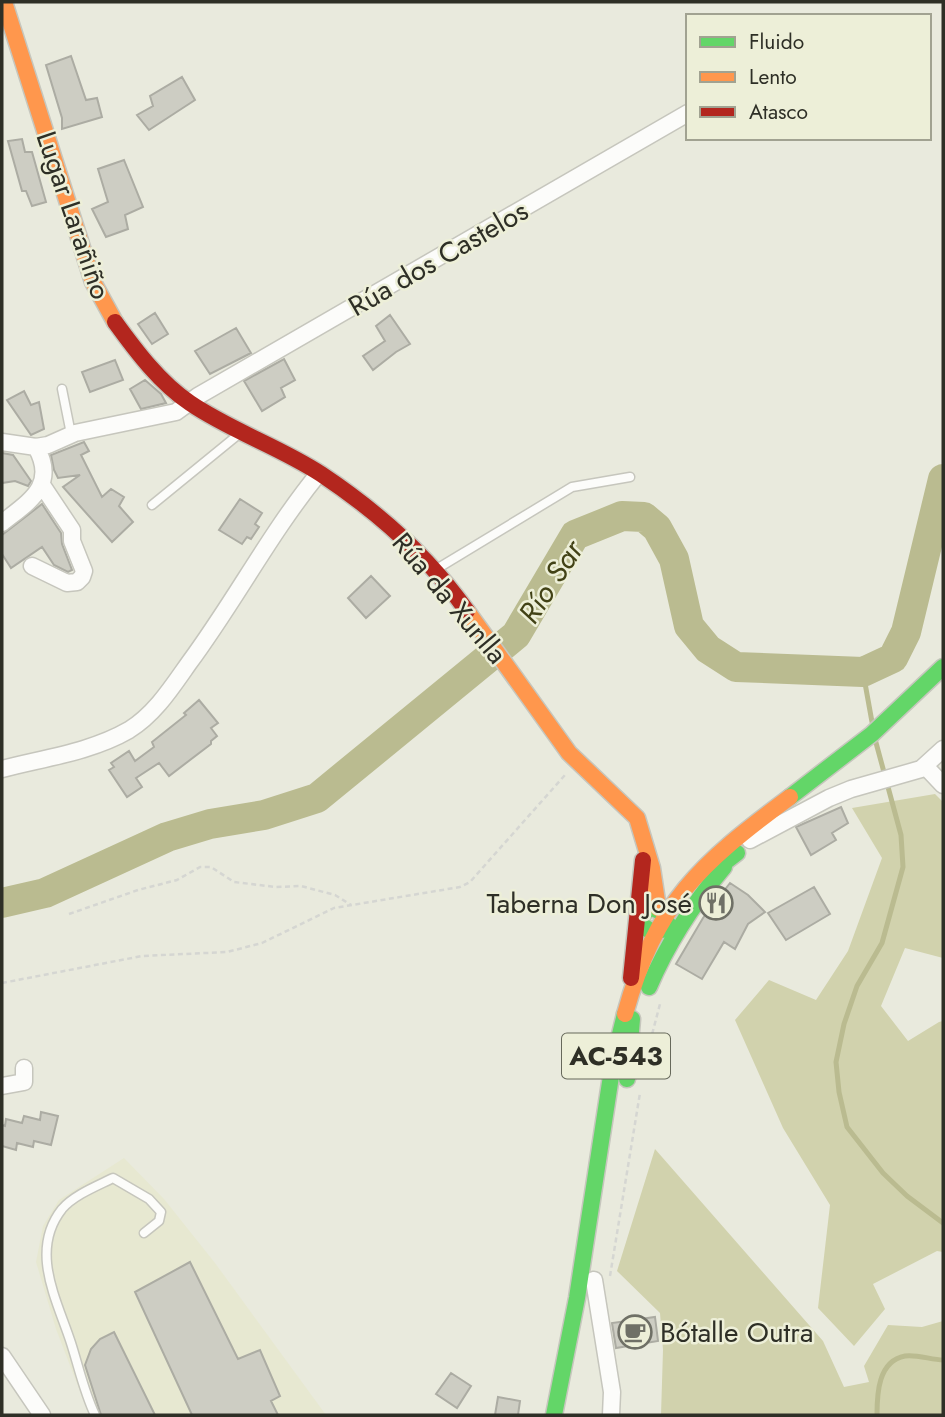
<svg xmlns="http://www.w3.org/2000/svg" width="945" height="1417" viewBox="0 0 945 1417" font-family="Jost,sans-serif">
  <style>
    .built { fill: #e7e8d1 }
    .forest { fill: #d1d2ad }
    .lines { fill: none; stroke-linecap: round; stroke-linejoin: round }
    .stream { stroke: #babb90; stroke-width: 5 }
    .river { stroke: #babb90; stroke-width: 30 }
    .building { fill: #cdcdc3; stroke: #acaca3; stroke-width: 2 }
    .lane-casing { stroke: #c6c6bd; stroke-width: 11 }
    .street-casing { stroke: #c6c6bd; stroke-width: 19 }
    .fast-casing { stroke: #c6c6bd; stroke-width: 19 }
    .slow-casing { stroke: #c6c6bd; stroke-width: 19 }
    .jam-casing { stroke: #c6c6bd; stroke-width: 19 }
    .path { stroke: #d5d6d2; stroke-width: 2.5; stroke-dasharray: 5 3.5; stroke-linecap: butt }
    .lane { stroke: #fcfcfa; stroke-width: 8 }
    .street { stroke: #fcfcfa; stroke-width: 16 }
    .fast { stroke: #63d668; stroke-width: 16 }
    .slow { stroke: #ff974d; stroke-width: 16 }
    .jam { stroke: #b3261e; stroke-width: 16 }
    .labels { text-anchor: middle; stroke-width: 5; stroke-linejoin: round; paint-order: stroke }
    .shield { fill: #edefd8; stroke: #67695b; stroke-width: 2 }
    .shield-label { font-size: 26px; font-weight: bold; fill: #2e2f26 }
    .street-label { font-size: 28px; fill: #2e2f26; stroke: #edefd8 }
    .poi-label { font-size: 28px; fill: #2e2f26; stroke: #edefd8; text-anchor: end }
    .water-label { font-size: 30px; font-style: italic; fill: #424216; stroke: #edefd8 }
  </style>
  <rect width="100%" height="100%" fill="#e9eadd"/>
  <path class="built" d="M124,1158l40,41 51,64 111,152h-237l-33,-86 -20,-67 7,-36 16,-26z"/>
  <path class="forest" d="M935,794l8,8v156l-38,-10 -24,58 27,35 31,-19 4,-1v231l-6,-1 -64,33 12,25 -31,37 -36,-38 12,-103 -47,-77 -48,-108 34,-40 47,20 32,-49 34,-93 -30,-50z
    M655,1149l168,192 21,46 25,-5 -5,-16 24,-41 34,2 21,-6v94h-282l2,-65 -3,-37 -43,-42z"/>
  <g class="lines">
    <path class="stream" d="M863,672l9,50
      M875,739l26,96 2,32 -21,76 -25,43 -13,38 -8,38 3,30 8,35 36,46 24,23 36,27
      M877,1415c0,-21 1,-54 28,-59 11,-2 27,4 38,4"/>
    <path class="river" d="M2,903l43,-10 122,-56 43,-13 54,-9 53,-17 199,-163 59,-100 47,-19 22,1 13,11 17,31 15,67 19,23 28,18 127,5 30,-14 13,-26 37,-153"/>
  </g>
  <path class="building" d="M71,56l15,44 11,-2 5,19 -40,12v-11l-16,-53z
    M182,77l13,23 -46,30 -12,-15 16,-9 -3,-10z
    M22,139l3,13h7l14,50 -14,4 -6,-15h-4l-14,-50z
    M124,160l19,47 -18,8 3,14 -22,8 -14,-28 16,-7 -10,-33z
    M155,313l13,21 -16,10 -14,-20z
    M390,315l20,29 -14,8 -23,18 -10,-14 22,-15 -9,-15z
    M236,328l15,25 -41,21 -15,-23z
    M284,359l11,21 -14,8 4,9 -23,14 -18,-30z
    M115,360l8,20 -33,12 -8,-20z
    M145,380l16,14 5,9 -25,6 -11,-20z
    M24,391l7,14 8,-3 5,27 -13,6 -24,-35z
    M84,442l5,9 -8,4 21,42 9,-8 13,8 -5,9 14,16 -21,20 -49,-55 17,-12 -22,3 -4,-8 -3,-15z
    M2,453l11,2 18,26 -3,5 -13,-5 -13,2z
    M240,499l22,14 -7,11 4,3 -8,12 -4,-2 -5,7 -23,-14z
    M42,504l19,29 1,11 10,26 -4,2 -14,-7 -12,-18 -31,21 -9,-14v-19z
    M371,576l19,20 -24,22 -18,-20z
    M199,700l19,23 -7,5 6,8 -6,5v3l-42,32 -10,-13 -23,15 6,9 -15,10 -18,-27 5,-3 -3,-4 18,-12 6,10 19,-14 -2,-5 34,-27 -2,-2z
    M841,807l7,16 -16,10 4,7 -25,15 -15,-28z
    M730,883l18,12 17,17 -17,12 -13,25 -11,-7 -22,37 -26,-15 27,-46z
    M814,887l16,27 -44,26 -18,-27z
    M41,1112l17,4 -7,29 -17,-4 -1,6 -16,-4 -1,7 -14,-4v-21l3,1 1,-7 16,4 2,-7 16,4z
    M190,1262l48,97 22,-9 20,46 -9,5 7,14h-86l-57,-123z
    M655,1317l3,24 -42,7 -4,-25z
    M114,1332l41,83h-54l-16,-50 6,-16 9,-10z
    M451,1373l20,13 -14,22 -21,-14z
    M498,1397l22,4 -2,14h-23z"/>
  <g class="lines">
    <defs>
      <path id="lane" d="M62,389l9,45
        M152,505l87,-71
        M435,570l137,-83 58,-10
        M95,1415c-11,-23 -16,-47 -24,-72 -14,-43 -42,-92 -9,-134 12,-14 35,-23 51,-31l36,21 12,13 -2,9 -15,12"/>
      <path id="street" d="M2,442l34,5 12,-2 27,-12 101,-21 22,-16 490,-283
        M2,523c26,-21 56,-37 34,-76
        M32,566l35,17 10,-1 5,-5 2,-6 -12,-30v-11l-30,-45
        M925,766l18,19
        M2,769c42,-11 89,-17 127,-39 26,-16 43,-43 60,-67 46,-62 81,-130 130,-190
        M750,840l79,-42 22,-9 70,-20 22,-20
        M2,1086l22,-4v-14
        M594,1280l18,112 -1,23
        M2,1356l40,59"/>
      <path id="fast" d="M790,797l82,-63 71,-67
        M711,873l26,-20
        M665,914l-14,-7 -9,8 -2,9 12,8 10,-2 7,-5
        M649,987c19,-45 44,-83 75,-120
        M627,1079l5,-60
        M554,1415l23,-117 36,-235 12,-49"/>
      <path id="slow" d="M4,2l89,280 22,40
        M467,611l102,142 68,65 15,50 6,40
        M625,1014c31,-112 75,-150 165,-217"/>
      <path id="jam" d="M115,322c21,29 45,61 75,81 41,28 90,44 131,71 57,38 107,82 146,137
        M631,978l12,-118"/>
    </defs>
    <use href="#lane" class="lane-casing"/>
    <use href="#street" class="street-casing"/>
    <use href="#fast" class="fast-casing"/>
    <use href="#slow" class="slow-casing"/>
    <use href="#jam" class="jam-casing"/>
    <path class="path" d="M69,914l69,-24 39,-10 23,-13h11l23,15 42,5 25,-1 34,9 16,10
      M2,983l140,-27 85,-4 35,-9 72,-35 126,-21 10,-5 95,-107
      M650,1042l10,-38
      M610,1276l30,-183"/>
    <use href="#lane" class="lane"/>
    <use href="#street" class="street"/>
    <use href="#fast" class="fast"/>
    <use href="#slow" class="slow"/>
    <use href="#jam" class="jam"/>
  </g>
  <defs>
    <symbol id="restaurant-ring" viewBox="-11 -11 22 22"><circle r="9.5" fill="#edefd8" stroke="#6f7066" stroke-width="1.5"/><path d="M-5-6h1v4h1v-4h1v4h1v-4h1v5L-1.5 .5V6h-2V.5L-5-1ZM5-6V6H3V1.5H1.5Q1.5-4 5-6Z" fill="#6f7066"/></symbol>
    <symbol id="cafe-ring" viewBox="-11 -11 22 22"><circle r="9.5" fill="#edefd8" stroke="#6f7066" stroke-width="1.5"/><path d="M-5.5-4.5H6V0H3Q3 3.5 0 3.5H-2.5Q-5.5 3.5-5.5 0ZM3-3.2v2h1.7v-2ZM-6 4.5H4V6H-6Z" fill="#6f7066"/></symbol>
  </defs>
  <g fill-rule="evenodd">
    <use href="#restaurant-ring" x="697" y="884" width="38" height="38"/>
    <use href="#cafe-ring" x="616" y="1313" width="38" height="38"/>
  </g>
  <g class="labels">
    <rect class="shield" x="562" y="1033.5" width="108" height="45" rx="5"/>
    <g class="shield-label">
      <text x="616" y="1065">AC-543</text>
    </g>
    <g class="street-label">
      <text transform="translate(74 215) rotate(71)" y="10">Lugar Larañiño</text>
      <text transform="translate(438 258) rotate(-30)" y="10">Rúa dos Castelos</text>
      <text transform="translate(450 598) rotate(50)" y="10">Rúa da Xunlla</text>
    </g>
    <g class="poi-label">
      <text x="692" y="913">Taberna Don José</text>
      <text x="660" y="1342" text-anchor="start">Bótalle Outra</text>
    </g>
    <g class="water-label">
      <text transform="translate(551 582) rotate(-57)" y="10">Río Sar</text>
    </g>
  </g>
  <rect width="945" height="1417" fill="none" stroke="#2e2f26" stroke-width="7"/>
  <rect x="686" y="14" width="245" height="126" fill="#edefd8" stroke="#a1a291" stroke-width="2"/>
  <rect x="700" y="37" width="35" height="10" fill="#63d668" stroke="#a1a291" stroke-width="2"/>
  <text x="749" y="49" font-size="21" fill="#2e2f26">Fluido</text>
  <rect x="700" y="72" width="35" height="10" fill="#ff974d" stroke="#a1a291" stroke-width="2"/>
  <text x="749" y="84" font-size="21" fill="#2e2f26">Lento</text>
  <rect x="700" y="107" width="35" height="10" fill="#b3261e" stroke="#a1a291" stroke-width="2"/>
  <text x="749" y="119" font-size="21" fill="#2e2f26">Atasco</text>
</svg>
